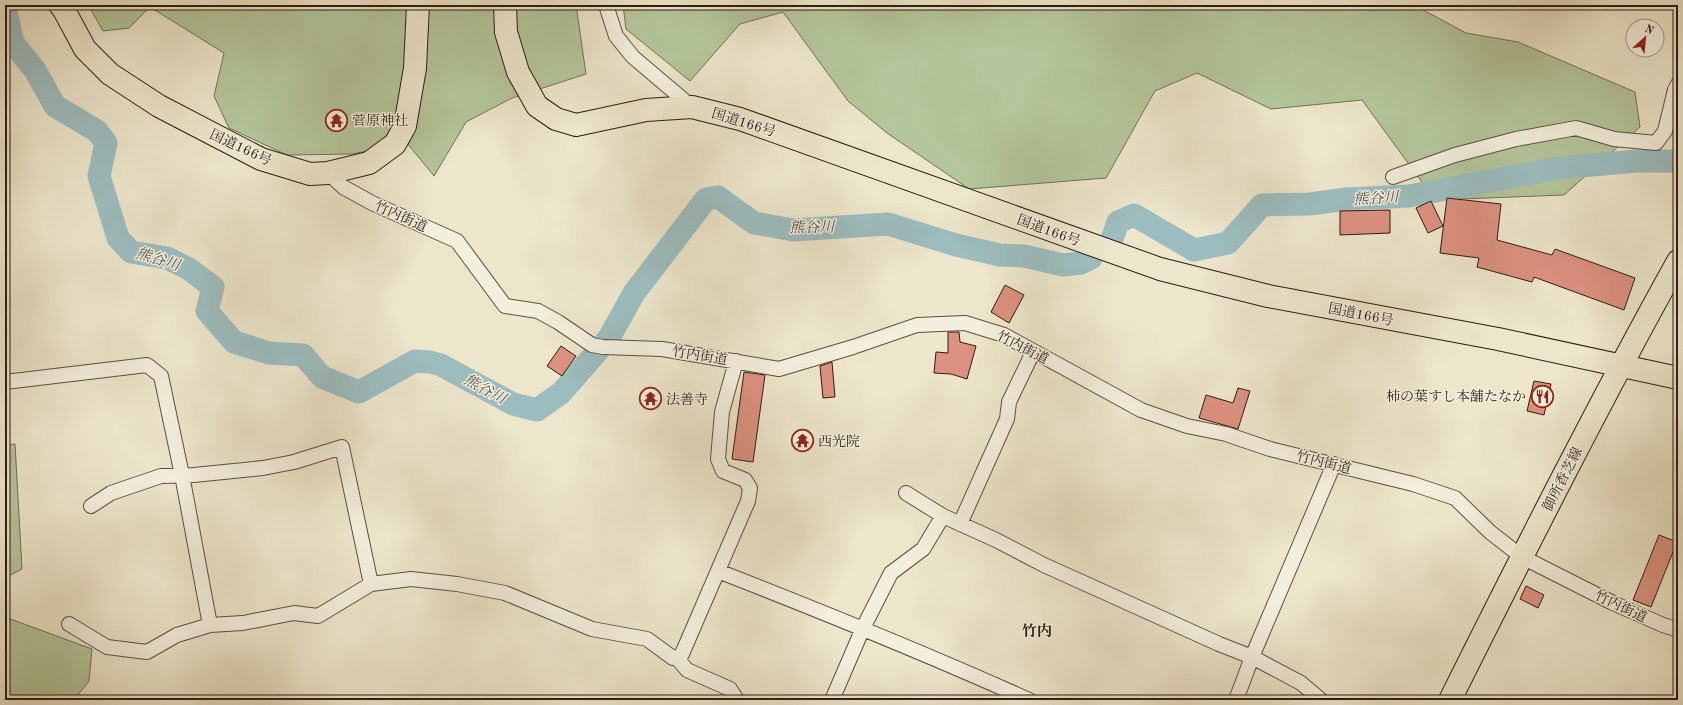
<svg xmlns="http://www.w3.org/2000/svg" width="1683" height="705" viewBox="0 0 1683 705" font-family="'Old Standard TT','Noto Serif JP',serif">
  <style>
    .green { fill: #b4c69b; stroke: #707258 }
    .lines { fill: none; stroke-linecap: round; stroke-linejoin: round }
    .river { stroke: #9cbdbf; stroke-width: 23 }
    .building { fill: #dd9181; stroke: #2b1d14 }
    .street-casing { stroke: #5c4f42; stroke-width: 16 }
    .primary-casing { stroke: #2b1d14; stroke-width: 24 }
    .highway-casing { stroke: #2b1d14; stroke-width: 24 }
    .street { stroke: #f3efdd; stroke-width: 14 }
    .primary { stroke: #ede6cb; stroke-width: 22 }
    .highway { stroke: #ede6cb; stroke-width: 22 }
    .labels { text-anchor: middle; stroke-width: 3; stroke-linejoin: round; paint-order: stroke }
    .poi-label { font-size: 14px; fill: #2b1d14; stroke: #f3efdd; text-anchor: start }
    .street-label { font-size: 14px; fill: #2b1d14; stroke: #f3efdd }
    .water-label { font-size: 15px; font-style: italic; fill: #535550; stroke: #f3efdd }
    .neighbourhood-label { font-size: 15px; font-weight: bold; fill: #2b1d14; stroke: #f3efdd }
  </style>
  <rect width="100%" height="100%" fill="#ede6cb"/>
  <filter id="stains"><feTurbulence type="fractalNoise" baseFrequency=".005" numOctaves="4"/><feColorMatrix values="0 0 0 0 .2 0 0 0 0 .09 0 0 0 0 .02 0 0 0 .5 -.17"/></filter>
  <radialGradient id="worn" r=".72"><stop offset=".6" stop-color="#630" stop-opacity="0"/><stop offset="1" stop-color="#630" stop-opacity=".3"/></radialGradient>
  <path class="green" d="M90,5h486l10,69 -74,24 -46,24 -32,54 -27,-33 -55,11 -65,1 -58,-27 -15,-32 10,-43 -74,-46 -21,21 -26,3 -13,-23z
    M623,5h791l52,28 52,9 117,50 5,35 -76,68 -129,5 -73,-100 -91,9 -74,-36 -42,18 -49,87 -137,11 -82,-56 -39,-32 -65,-89 -43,12 -50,57 -64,-52z
    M15,444l7,125 -17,9v-133z
    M5,617l87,32 -3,32 -15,19h-69z"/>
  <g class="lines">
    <path class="river" d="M5,7l8,36 22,27 20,36 42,25 9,12 -7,33 19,62 13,14 36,6 22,11 24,18 -6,24 27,31 35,11 34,2 19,22 37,15 56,-31 15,1 11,3 72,39 24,6 24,-17 48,-55 25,-45 72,-94 12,-2 36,26 39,7 95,-6 68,21 44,10 24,1 39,9 18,-2 10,-5
      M1112,239l6,-17 16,-7 60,35 34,-7 34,-38 48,-1 36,-5 63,-3 150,-28 78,-7h41"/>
  </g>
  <path class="building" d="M1447,198l54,6 -4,36 55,15 3,-6 80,29 -11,32 -90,-33 -2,5 -55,-15 2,-9 -39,-5z
    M1431,201l12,25 -15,7 -12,-25z
    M1390,210v23l-50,2v-24z
    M1005,285l19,10 -15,28 -18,-11z
    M948,332h11l1,10 16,4 -9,33 -16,-5 -17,-1 2,-21 12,1z
    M561,346l15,10 -14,20 -15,-10z
    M832,362l3,35 -12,1 -3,-32z
    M744,372l21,3 -12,87 -21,-3z
    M1534,381l17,3 -7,31 -17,-4z
    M1238,388l12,3 -12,38 -39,-11 7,-23 27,8z
    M1659,535l18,7 -26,65 -18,-7z
    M1526,586l18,9 -6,13 -18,-9z"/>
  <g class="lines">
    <defs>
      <path id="street" d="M606,5l10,31 17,21 59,50
        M328,173l15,14 29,16 85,38 48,65 33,5 20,11 34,23 11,2 59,2 117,20 74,-22 64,-22 48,-2 39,12 137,75 46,16 39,8 44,15 143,35 42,14 35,34 32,25 91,46 50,22 15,5
        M1393,177l62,-22 61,-16 60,-11 38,11 42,4 9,-12 10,-41 3,-6
        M5,382l142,-17 14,11 21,99 28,150
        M906,493l37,23 53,24 48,25 175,79 33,13 49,26 20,17
        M91,506l20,-13 50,-17 33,-1 69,-7 31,-6 48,-15 29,137
        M960,524l47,-105 2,-17 24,-50
        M718,571c105,41 209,83 311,129
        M69,624l38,23 40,5 30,-17 33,-10 33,-2 51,-10 24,3 53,-32 40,-5 46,5 48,9 87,36 55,10 26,19h4l10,12 43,19 7,11
        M677,658l5,-4 66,-153 2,-13 -5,-8 -22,-9 -5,-12 4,-47 14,-51
        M832,700l31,-72 28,-55 32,-24 20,-33
        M1236,700l16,-43 82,-193"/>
      <path id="primary" d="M1450,700c74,-148 148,-295 228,-439"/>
      <path id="highway" d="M60,5l4,5 21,39 25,25 49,32 102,53 49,15 18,-1 41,-10 26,-19 10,-18 10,-58 3,-63
        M505,5l1,27 12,40 19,34 19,13 20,6 70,-15 46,-3 48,12 420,150 108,27 230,43 180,39"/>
    </defs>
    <use href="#street" class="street-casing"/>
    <use href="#primary" class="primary-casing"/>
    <use href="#highway" class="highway-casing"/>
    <use href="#street" class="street"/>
    <use href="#primary" class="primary"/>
    <use href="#highway" class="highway"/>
  </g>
  <defs>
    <symbol id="temple-ring" viewBox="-11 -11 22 22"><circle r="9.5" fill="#f3efdd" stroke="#8f2418" stroke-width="1.5"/><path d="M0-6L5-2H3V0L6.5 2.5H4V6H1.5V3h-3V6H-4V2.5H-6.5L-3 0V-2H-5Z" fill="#8f2418"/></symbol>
    <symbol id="restaurant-ring" viewBox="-11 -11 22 22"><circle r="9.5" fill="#f3efdd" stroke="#8f2418" stroke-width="1.5"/><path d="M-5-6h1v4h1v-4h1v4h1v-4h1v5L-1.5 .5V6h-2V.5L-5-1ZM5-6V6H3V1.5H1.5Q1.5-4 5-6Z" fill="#8f2418"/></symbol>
  </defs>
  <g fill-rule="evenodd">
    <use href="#temple-ring" x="324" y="108" width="25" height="25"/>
    <use href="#restaurant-ring" x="1530" y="384" width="25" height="25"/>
    <use href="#temple-ring" x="638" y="386" width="25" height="25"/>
    <use href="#temple-ring" x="790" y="428" width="25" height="25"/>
  </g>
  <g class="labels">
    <g class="poi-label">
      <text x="352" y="125">菅原神社</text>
      <text x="1526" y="401" text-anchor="end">柿の葉すし本舗たなか</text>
      <text x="666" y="404">法善寺</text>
      <text x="818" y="446">西光院</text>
    </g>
    <g class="street-label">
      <text transform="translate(744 122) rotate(17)" y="5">国道166号</text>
      <text transform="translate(241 147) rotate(25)" y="5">国道166号</text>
      <text transform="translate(401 216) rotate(24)" y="5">竹内街道</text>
      <text transform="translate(1049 230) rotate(20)" y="5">国道166号</text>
      <text transform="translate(1361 314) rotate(11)" y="5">国道166号</text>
      <text transform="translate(1023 347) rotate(27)" y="5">竹内街道</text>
      <text transform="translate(700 355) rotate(9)" y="5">竹内街道</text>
      <text transform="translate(1324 462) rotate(14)" y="5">竹内街道</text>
      <text transform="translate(1562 479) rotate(-63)" y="5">御所香芝線</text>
      <text transform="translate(1621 606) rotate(25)" y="5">竹内街道</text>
    </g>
    <g class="water-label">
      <text transform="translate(1376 198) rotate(-3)" y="5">熊谷川</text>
      <text transform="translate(812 227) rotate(-1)" y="5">熊谷川</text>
      <text transform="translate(158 259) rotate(17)" y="5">熊谷川</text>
      <text transform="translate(485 389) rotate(28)" y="5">熊谷川</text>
    </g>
    <g class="neighbourhood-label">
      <text x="1037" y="636">竹内</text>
    </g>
  </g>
  <rect width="1683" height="705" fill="none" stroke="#ede6cb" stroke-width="20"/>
  <rect x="6" y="6" width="1671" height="693" fill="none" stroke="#2b1d14" stroke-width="2"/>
  <rect x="10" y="10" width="1663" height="685" fill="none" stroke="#2b1d14"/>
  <g transform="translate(1645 38) rotate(27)"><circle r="19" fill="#f3efdd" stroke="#a39b8d"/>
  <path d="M0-3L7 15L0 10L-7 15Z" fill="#8f2418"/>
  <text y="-6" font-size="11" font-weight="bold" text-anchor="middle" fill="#2b1d14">N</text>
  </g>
  <rect width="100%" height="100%" filter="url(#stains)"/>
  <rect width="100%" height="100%" fill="url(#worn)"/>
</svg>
